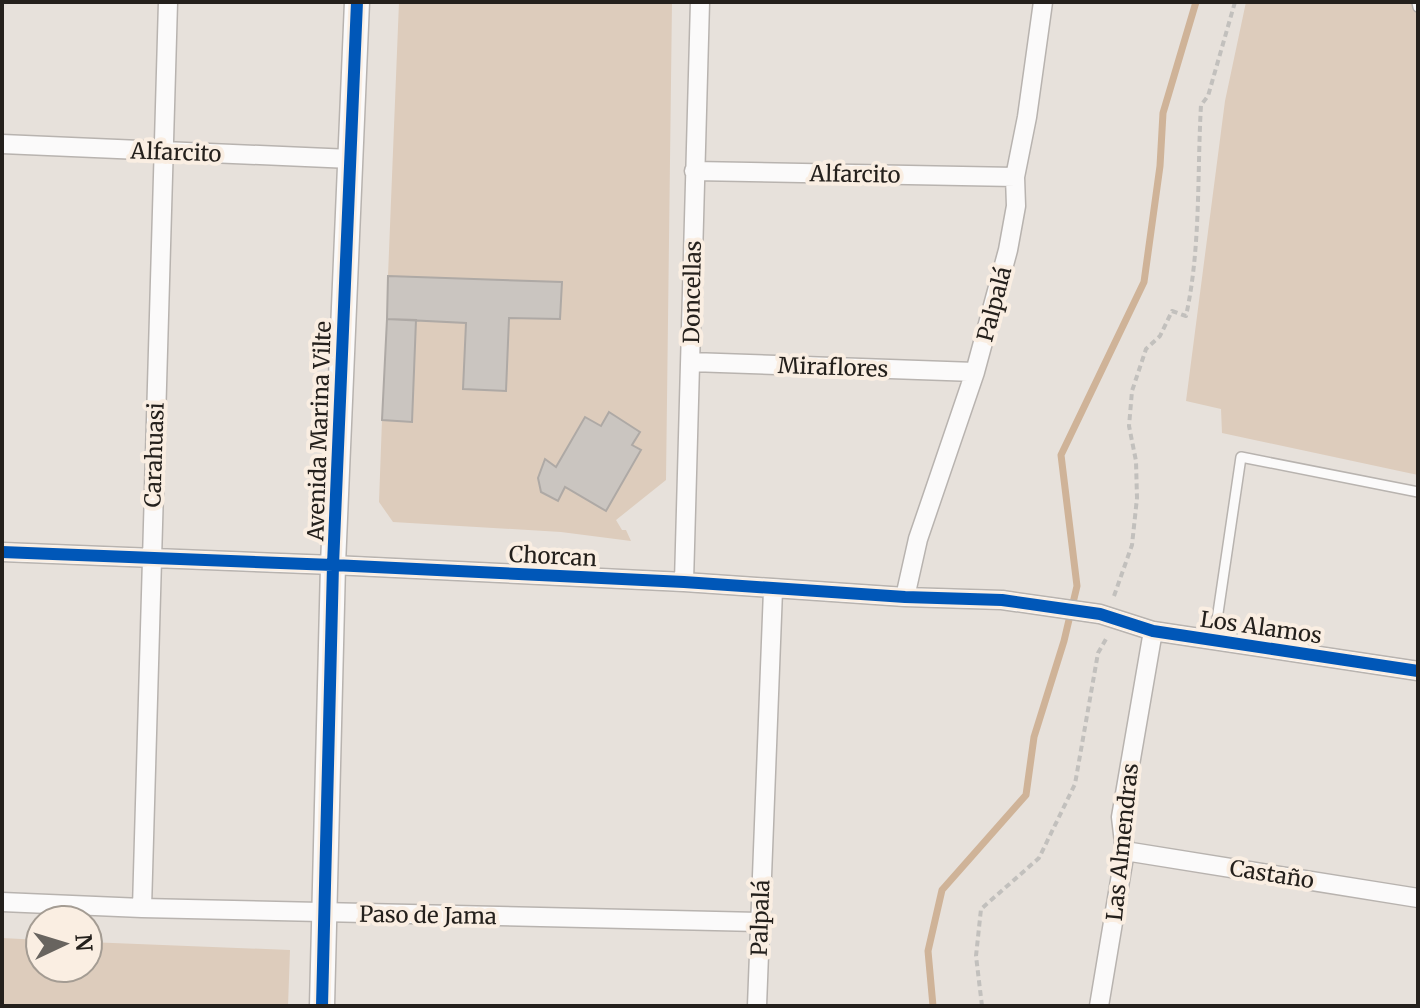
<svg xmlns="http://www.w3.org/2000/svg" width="1420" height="1008" viewBox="0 0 1420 1008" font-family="Merriweather,serif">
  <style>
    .green { fill: #ddccbc }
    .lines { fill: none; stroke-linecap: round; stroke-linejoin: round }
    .stream { stroke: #cfb398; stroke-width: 7 }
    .building { fill: #cac5c0; stroke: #aea9a5; stroke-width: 2 }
    .service-casing { stroke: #b8b3af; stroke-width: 12 }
    .minor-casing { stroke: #b8b3af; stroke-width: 21 }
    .tertiary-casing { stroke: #b8b3af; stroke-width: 27 }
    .path { stroke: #c2c0bd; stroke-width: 4; stroke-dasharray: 6 4; stroke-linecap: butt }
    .service { stroke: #fbfafa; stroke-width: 9 }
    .minor { stroke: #fbfafa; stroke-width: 18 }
    .tertiary { stroke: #fbfafa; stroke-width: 24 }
    .cycleway-casing { stroke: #faeee2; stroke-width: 17 }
    .cycleway { stroke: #0057b8; stroke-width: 12 }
    .labels { text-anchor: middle; stroke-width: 8; stroke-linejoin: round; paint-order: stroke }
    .street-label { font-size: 22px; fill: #24201c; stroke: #faeee2 }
  </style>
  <rect width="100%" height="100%" fill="#e7e1db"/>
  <path class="green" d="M399,2h273l-6,478 -50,40 6,10h4l5,11 -70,-9 -168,-10 -14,-20 3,-82 29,2 5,-102 50,3 -2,66 41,2 4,-73 51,1 2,-37 -174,-6z
    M1246,2h172v473l-196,-42 -1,-24 -35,-8 39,-300z
    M2,938l38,2v28h48v-26l202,8 -2,56h-286z"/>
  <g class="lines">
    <path class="stream" d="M933,1006l-5,-55 14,-61 84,-95 8,-58 30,-96 13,-55 -16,-131 83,-173 16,-116 3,-53 33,-111"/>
  </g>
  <path class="building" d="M388,276l174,6 -2,37 -51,-1 -3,73 -43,-2 3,-66 -79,-4z
    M387,319l29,1 -4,102 -30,-2z
    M609,412l31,20 -8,13 9,5 -35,61 -41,-24 -7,14 -17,-9 -3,-14 7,-19 11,8 29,-50 16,9z"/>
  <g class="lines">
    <defs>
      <path id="service" d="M1417,2l1,5
        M1214,640l27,-183 177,35"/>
      <path id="minor" d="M2,144l349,15
        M694,171l321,6
        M691,362l284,10
        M2,552l331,13 351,17 221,15 97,3 98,14 53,17 265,40
        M684,582l16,-580
        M905,597l13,-58 57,-167 33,-122 8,-44 -1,-29 12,-60 16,-115
        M1125,851l293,47
        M2,902l140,6 617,14
        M142,908l26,-906
        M757,1006l16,-416
        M1099,1006l26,-155 -4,-34 32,-186"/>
      <path id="tertiary" d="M322,1006l11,-441 24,-563"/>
    </defs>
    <use href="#service" class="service-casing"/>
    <use href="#minor" class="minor-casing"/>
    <use href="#tertiary" class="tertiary-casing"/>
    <path class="path" d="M1114,596l18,-51 5,-47 -1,-37 -7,-35 3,-35 14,-42 14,-13 12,-25 14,5c15,-69 11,-141 15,-211l7,-9 27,-94
      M982,1006l-6,-50 5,-47 58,-51 36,-74 23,-131 8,-14"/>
    <use href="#service" class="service"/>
    <use href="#minor" class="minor"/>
    <use href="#tertiary" class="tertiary"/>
    <defs>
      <path id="cycleway" d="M2,552l331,13 351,17 221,15 97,3 98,14 53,17 265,40
        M322,1006l11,-441 24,-563"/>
    </defs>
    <use href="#cycleway" class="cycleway-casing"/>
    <use href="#cycleway" class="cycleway"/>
  </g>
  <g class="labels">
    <g class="street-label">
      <text transform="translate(176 152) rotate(2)" y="8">Alfarcito</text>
      <text transform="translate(855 174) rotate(1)" y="8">Alfarcito</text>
      <text transform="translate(692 292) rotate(-89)" y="8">Doncellas</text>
      <text transform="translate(994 304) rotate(-75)" y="8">Palpalá</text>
      <text transform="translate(833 367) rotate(2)" y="8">Miraflores</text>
      <text transform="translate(319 431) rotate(-88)" y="8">Avenida Marina Vilte</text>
      <text transform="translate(154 455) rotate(-88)" y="8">Carahuasi</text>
      <text transform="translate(553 556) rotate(3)" y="8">Chorcan</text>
      <text transform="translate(1261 627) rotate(8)" y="8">Los Alamos</text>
      <text transform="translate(1122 842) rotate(-84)" y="8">Las Almendras</text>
      <text transform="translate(1272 874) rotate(9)" y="8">Castaño</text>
      <text transform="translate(428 915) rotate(1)" y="8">Paso de Jama</text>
      <text transform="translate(760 918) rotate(-88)" y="8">Palpalá</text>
    </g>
  </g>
  <rect width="1420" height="1008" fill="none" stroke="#24201c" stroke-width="8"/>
  <g transform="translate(64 944) rotate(86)"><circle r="38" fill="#faeee2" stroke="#a49c93" stroke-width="2"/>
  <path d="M0-6L14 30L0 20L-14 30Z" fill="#68645f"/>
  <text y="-12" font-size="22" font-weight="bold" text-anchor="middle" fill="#24201c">N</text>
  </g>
</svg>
